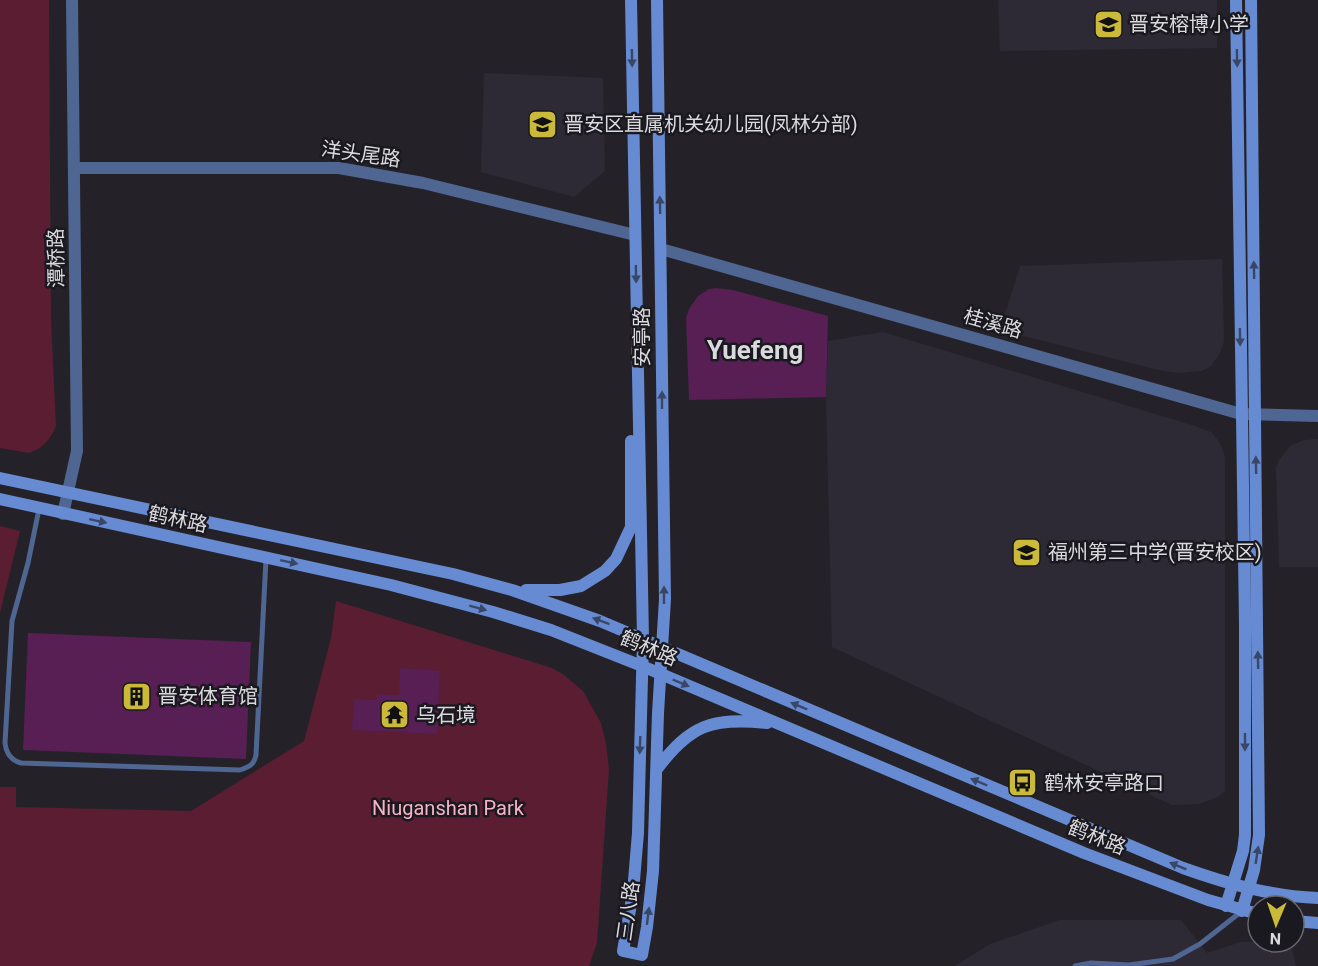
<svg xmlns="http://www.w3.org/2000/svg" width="1318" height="966" viewBox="0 0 1318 966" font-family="Roboto,'Noto Sans SC',sans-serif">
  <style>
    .built { fill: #2d2a36 }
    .green { fill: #5a1d32 }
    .building { fill: #571f54 }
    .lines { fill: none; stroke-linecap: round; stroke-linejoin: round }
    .service { stroke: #4f6692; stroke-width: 5 }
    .tertiary { stroke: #4f6692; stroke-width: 12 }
    .secondary { stroke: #678bd2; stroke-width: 12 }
    .oneway { fill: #394767 }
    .labels { text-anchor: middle; stroke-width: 5; stroke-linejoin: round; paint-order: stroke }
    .poi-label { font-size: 20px; fill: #dad9dd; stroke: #1a191f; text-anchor: start }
    .street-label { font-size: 20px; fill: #dad9dd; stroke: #1a191f }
    .park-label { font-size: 20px; fill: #f7b2c4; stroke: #1a191f }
    .district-label { font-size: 26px; font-weight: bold; fill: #dad9dd; stroke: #1a191f }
  </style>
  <rect width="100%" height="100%" fill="#242228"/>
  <path class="built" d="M998,0h219v48l-217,3z
    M484,73l119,5 2,93 -31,26 -93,-25z
    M1222,259l2,82 -4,12 -9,13 -9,5 -24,2 -20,-3 -158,-40 20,-64z
    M883,332l312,94 16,6 6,7 5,8 3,10v334l-7,6 -19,7 -27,1 -340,-158 -6,-250 2,-56z
    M1318,439v128h-39l-3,-99 3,-8 11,-14 14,-6z
    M1060,920h121l26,33 34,-11h31l19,3 5,21h-341l35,-22z"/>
  <path class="green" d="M0,0h49l2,321 5,105c-6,14 -13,22 -27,27l-29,-5z
    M0,526l20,5 -20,82z
    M336,601l216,67 12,7 19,16 18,32 5,21 3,25 -12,174 -8,23h-589v-179h16v20l175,4 113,-70 27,-103z"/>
  <path class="building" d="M716,288l17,2 95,26 -2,81 -137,3 -3,-82 3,-9 9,-13 11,-7z
    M28,633l223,9 -5,117 -223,-9z
    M400,668l40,3 -3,63 -85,-4 2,-31 23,1v-6l22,1z"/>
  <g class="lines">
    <path class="service" d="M39,509l-11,54 -16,58 -7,122c1,10 5,17 16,20l219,7c9,-3 14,-5 16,-15l10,-196
      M1075,966l16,-3 38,2 44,-6 27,-15 42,-33"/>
    <path class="tertiary" d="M75,168h264l84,15 212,52
      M661,249l580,165 77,2
      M63,514l14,-63 -5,-451"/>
    <path class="secondary" d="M631,0l12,639 -5,194 -5,59 -10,59 19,4 5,-28 6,-56 5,-158 7,-114 -8,-599
      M0,478l453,96 59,16 88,31 583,247c45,16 87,28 135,30
      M0,499l391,86 102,27 58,18 91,36 442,187 124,47 50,14
      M526,590h34l21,-4 24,-15 11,-12 15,-32v-86
      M657,769c33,-44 55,-52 110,-46
      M1226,906l17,-55 2,-16v-211l-9,-624
      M1242,911l12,-41 5,-35 -8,-835
      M1294,921l24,2"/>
  </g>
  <defs><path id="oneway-solid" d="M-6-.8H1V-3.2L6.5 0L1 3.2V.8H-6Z" transform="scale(1.5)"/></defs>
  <g class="oneway">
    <use href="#oneway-solid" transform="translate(632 58) rotate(89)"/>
    <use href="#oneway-solid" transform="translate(1237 58) rotate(89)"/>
    <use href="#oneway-solid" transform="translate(660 205) rotate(-91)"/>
    <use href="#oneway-solid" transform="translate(1254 270) rotate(-91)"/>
    <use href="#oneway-solid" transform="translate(636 274) rotate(89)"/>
    <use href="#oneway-solid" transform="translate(1240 337) rotate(89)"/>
    <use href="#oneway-solid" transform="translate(662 400) rotate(-90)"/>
    <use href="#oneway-solid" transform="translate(1256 465) rotate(-91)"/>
    <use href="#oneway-solid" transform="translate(98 521) rotate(12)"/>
    <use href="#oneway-solid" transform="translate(289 562) rotate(12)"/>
    <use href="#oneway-solid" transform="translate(664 595) rotate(-90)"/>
    <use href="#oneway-solid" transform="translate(478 608) rotate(15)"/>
    <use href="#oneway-solid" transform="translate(601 621) rotate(-159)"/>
    <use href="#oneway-solid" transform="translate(1258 660) rotate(-91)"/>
    <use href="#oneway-solid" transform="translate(681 683) rotate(23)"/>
    <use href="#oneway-solid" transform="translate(799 706) rotate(-157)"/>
    <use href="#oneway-solid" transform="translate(1245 742) rotate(90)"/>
    <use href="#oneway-solid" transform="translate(640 745) rotate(92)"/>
    <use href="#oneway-solid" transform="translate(979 782) rotate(-157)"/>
    <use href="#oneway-solid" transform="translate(1257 855) rotate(-81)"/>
    <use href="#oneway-solid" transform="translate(1178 866) rotate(-158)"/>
    <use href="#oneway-solid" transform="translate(648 916) rotate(-83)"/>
  </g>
  <defs>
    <symbol id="school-square" viewBox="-11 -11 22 22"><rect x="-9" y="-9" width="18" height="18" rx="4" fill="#cbba39" stroke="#1a191f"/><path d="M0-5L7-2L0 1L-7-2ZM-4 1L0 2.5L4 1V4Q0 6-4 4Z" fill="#111"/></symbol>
    <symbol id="building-square" viewBox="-11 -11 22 22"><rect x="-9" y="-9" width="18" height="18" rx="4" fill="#cbba39" stroke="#1a191f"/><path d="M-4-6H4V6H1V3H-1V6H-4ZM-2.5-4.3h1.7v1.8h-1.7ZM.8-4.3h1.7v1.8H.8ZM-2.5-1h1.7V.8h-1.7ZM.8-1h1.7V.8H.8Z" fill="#111"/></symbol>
    <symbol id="temple-square" viewBox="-11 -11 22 22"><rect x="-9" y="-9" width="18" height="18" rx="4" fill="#cbba39" stroke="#1a191f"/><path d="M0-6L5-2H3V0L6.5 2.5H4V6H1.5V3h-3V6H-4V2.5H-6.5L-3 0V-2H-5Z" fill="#111"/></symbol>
    <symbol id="bus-square" viewBox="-11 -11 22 22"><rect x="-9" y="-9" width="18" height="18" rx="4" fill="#cbba39" stroke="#1a191f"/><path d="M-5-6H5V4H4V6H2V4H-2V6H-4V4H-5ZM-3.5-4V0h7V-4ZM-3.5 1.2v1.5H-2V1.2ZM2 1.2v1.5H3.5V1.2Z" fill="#111"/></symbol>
  </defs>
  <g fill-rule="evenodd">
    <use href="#school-square" x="1092" y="8" width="33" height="33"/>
    <use href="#school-square" x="526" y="108" width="33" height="33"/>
    <use href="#school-square" x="1010" y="536" width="33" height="33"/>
    <use href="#building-square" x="120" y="680" width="33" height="33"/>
    <use href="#temple-square" x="378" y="698" width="33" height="33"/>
    <use href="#bus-square" x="1006" y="766" width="33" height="33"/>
  </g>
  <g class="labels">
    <g class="poi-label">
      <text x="1129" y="31">晋安榕博小学</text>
      <text x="564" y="131">晋安区直属机关幼儿园(凤林分部)</text>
      <text x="1048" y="559">福州第三中学(晋安校区)</text>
      <text x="158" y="703">晋安体育馆</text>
      <text x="416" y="722">乌石境</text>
      <text x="1044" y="790">鹤林安亭路口</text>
    </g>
    <g class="street-label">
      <text transform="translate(361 154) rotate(8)" y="7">洋头尾路</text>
      <text transform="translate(56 258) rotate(-91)" y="7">潭桥路</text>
      <text transform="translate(993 323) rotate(16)" y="7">桂溪路</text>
      <text transform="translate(642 337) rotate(-90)" y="7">安亭路</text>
      <text transform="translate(178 519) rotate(12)" y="7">鹤林路</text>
      <text transform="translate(649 648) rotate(23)" y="7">鹤林路</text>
      <text transform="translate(1097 837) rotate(22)" y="7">鹤林路</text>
      <text transform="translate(628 911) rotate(-82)" y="7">三八路</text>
    </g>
    <g class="park-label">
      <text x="448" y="815">Niuganshan Park</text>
    </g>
    <g class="district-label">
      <text x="755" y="359">Yuefeng</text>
    </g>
  </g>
  <g transform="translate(1276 924) rotate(182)"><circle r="28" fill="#1a191f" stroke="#67666b" stroke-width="1.5"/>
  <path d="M0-4.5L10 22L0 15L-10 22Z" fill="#cbba39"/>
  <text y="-9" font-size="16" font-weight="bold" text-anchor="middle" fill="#dad9dd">N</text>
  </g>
</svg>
